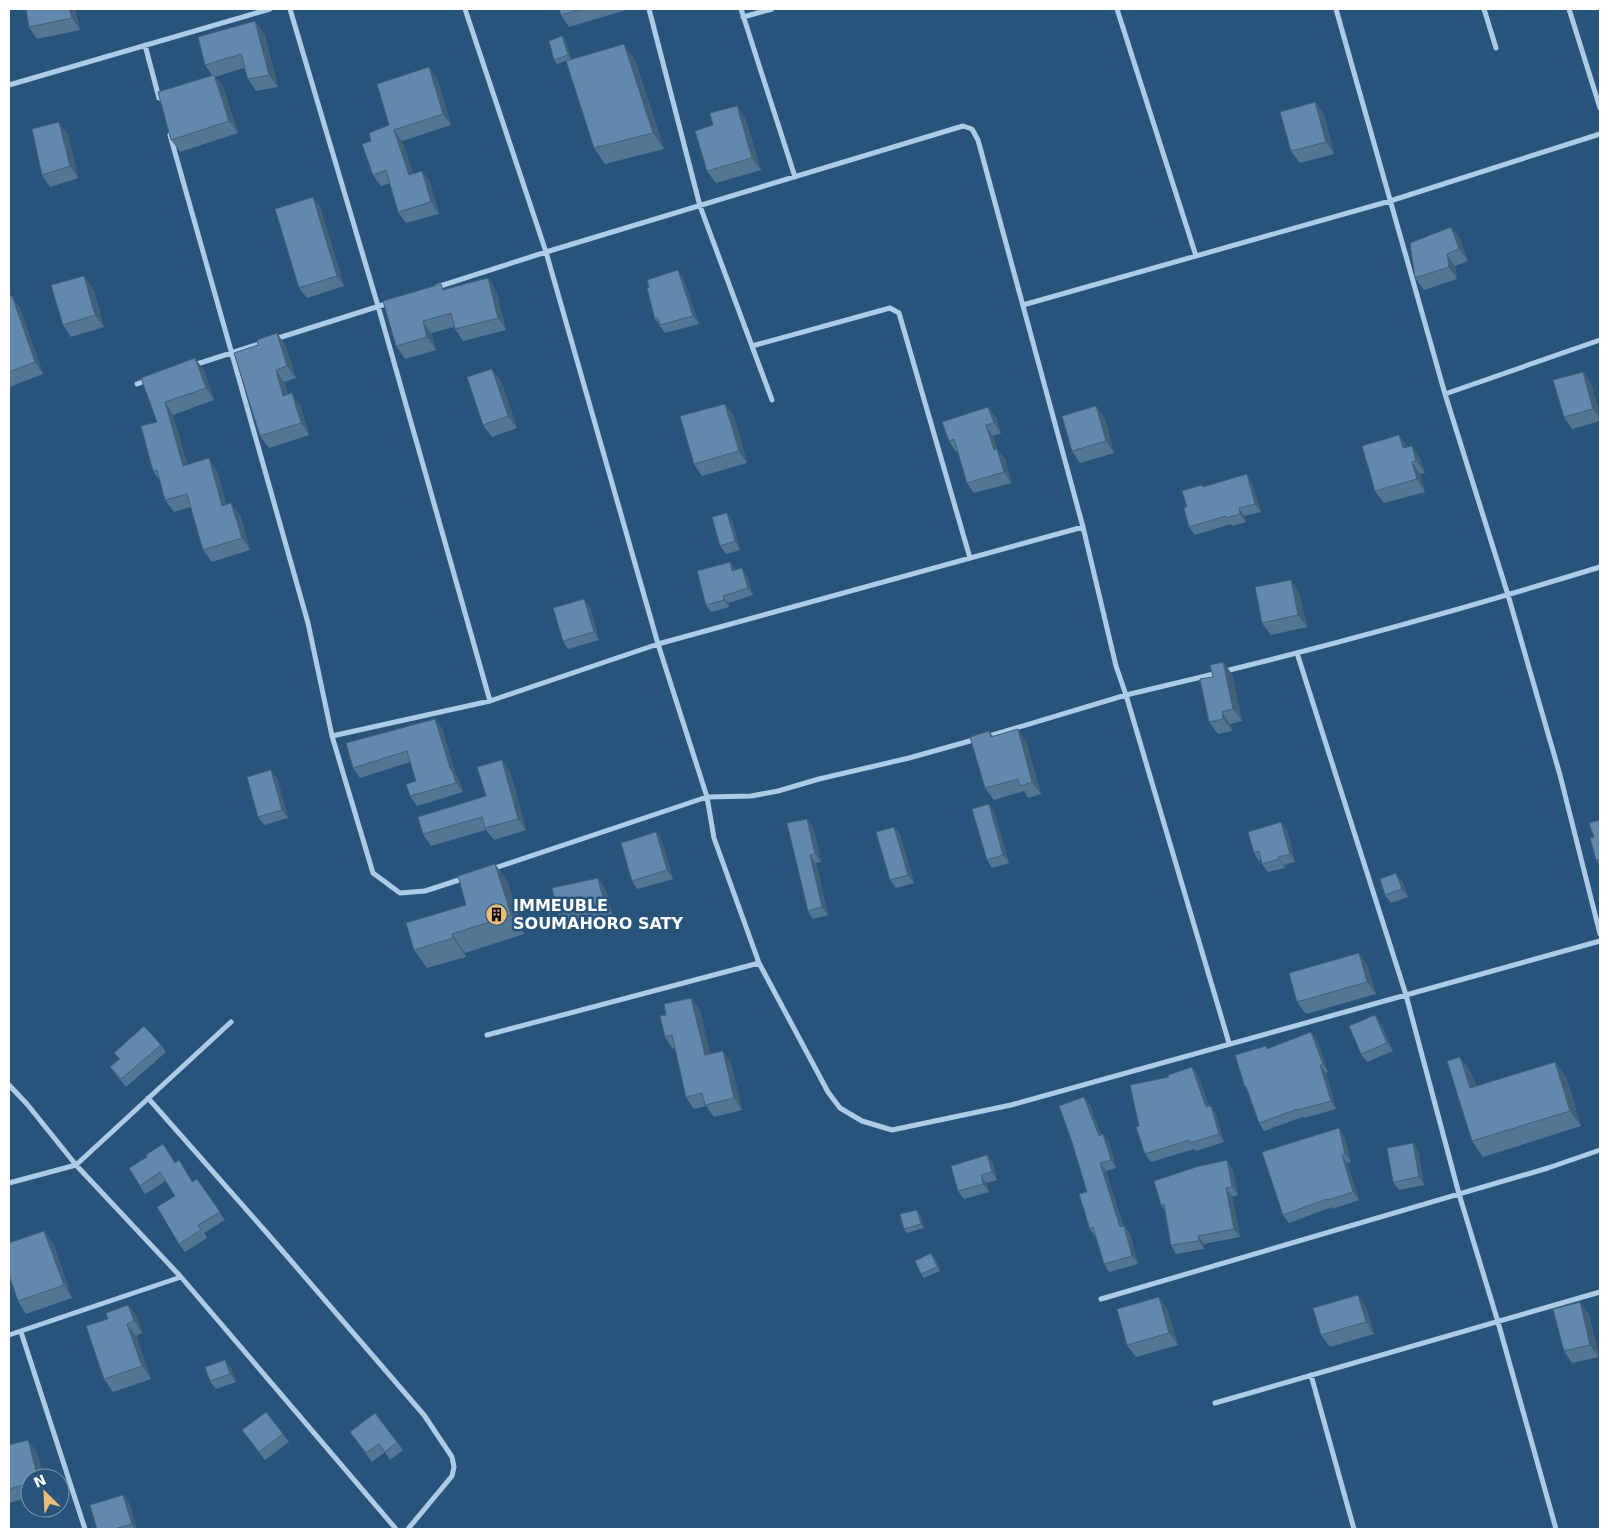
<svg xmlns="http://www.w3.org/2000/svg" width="1609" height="1538" viewBox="0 0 1609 1538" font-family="'DejaVu Sans',sans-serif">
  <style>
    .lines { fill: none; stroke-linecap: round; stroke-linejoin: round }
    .street { stroke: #adcbe4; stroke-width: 5 }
    .wall { fill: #537695 }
    .shaded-wall { fill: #436079 }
    .building { fill: #6089ad; stroke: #436079 }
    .labels { text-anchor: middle; stroke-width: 5; stroke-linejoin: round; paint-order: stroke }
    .poi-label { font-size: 16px; font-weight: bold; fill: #fff; stroke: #28547c; text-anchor: start }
  </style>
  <rect width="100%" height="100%" fill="#28547c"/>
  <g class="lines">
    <path class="street" d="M290,9l88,297 112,395
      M465,9l81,243 112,392 49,153 7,41 45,125 69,129 12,16 22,13 30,9 119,-25 395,-110 53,199 39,128 58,207
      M649,9l51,197 72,194
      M741,9l54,168
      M1117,9l79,247
      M1336,9l109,385 63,201 52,180 40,159
      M1484,9l12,39
      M1569,9l31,99
      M743,17l29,-8
      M145,45l14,53
      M9,85l261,-76
      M170,135l138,488 24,113 41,137 27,20 25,-2 40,-13
      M437,287l109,-35 417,-126 9,3 6,11 105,387 33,139 10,29c159,-37 318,-80 474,-128
      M1023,305l367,-104 210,-67
      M275,339l114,-36
      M752,346l138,-38 9,5 71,245
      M194,365l71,-23
      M137,384l11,-4
      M1445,394l155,-54
      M1297,653l109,342 194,-54
      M332,736l158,-35 168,-57 425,-117
      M986,737l140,-42 103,348
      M492,869l215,-72 44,-1 27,-5 41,-12 90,-21 68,-19
      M487,1035l272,-72
      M9,1085l18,19 49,61 105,112 215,252
      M148,1098l119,135 157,182 28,42 2,10 -2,9 -44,53
      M9,1183l67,-18 155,-143
      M1101,1299l447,-131 52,-18
      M21,1332l64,197
      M9,1335l172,-58
      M1311,1375l43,154
      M1215,1403l385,-111"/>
  </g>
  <path class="wall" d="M26,9h49l5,21 -43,9 -8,-12z
    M559,9h67v1l-57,17 -8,-12z
    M264,33l14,54 -22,4 -8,-12 -4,-11 -29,9 8,10 15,46 -58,19 -9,-12 42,-64 -8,-11z
    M562,36l3,4 6,19 -14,5 -3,-4z
    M635,60l29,89 -59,15 -11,-16z
    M437,78l14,47 -49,16 11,33 9,-3 8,11 9,32 -33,9 -8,-11 -8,-29 -9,3 -8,-11 -2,-34 18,-16z
    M1315,102l9,12 10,40 -34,9 -9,-12z
    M737,106l8,12 16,52 -45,13 -9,-12 6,-46z
    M68,134l10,44 -28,9 -8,-12z
    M320,207l24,79 -37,12 -8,-10z
    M1451,227l9,12 8,22 -13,5 2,13 -33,11 -9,-12z
    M488,278l8,13 10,39 -43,11 -8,-12 -1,-2 -23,6 5,17 -31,9 -9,-13 49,-57z
    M683,278l16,46 -34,9 -10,-14z
    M93,288l11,39 -33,10 -8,-12z
    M9,296l11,12 23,66 -34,13z
    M277,333l8,12 11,33 -12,4 4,12 12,11 9,30 -40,13 -9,-12z
    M204,370l10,30 -41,15 14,49 30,7 9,33 14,11 10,35 -38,12 -9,-12 -12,-43 -17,5 -9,-12 -5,-19 -7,-10 4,-49 -16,-44z
    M1583,372l8,12 9,32v5l-28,8 -8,-12z
    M501,381l16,47 -25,9 -9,-12z
    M1096,406l9,13 9,34 -34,10 -8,-12z
    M734,416l13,47 -45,13 -8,-12z
    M996,417l5,16 -8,3 4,13 8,10 6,24 -37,10 -7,-10 -9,-32 -2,1 -7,-11z
    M1408,447l12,11 5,15 -5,1 5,18 -41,11 -9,-12z
    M1252,483l9,29 -17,4 2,6 -14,4 -1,-2 -36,11 -6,-8 -2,-20 16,-20z
    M732,521l8,29 -14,4 -6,-8z
    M735,569v1l12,6 6,19 -25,8 1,4 -18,5 -5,-7z
    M1299,592l8,35 -36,8 -9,-12z
    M590,607l9,33 -31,9 -5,-8z
    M1223,662l9,12 10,47 -12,3 2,7 -14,3 -9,-12 4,-45z
    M442,728l14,48 3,4 4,12 -46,14 -7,-10 6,-15 -6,-19 -50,16 -7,-10z
    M989,731l4,5 33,5 15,53 -13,4 -4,-7 -30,9 -9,-12z
    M510,771l16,59 -32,10 -8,-10 -55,16 -8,-12 63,-38z
    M277,778l11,40 -24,7 -6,-8z
    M989,804l5,8 15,51 -17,5 -5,-8z
    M1600,820v46l-4,-6 -2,-23z
    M1281,822l6,8 8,32 -11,3 1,3 -17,4 -6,-8 -1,-4 -2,1 -5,-8z
    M787,823l26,4 8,35 -5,1 12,52 -15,4 -5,-8z
    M894,827l6,8 14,48 -18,5 -6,-8z
    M656,832l6,9 11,38 -36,10 -5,-8z
    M495,864l13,19 16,51 -59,19 1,4 -39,11 -13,-18 52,-45z
    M1402,881l6,16 -17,6 -6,-8z
    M606,890l6,24 -46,11 -8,-12z
    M1367,965l9,29 -70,20 -9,-12z
    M691,998l9,12 10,44 21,9 11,47 -28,7 -8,-11 -12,3 -8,-12 -11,-49 -2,1 -8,-12 1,-22z
    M1381,1024l12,27 -26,11 -6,-8z
    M1311,1032l6,8 11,32 -2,1 10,36 -32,9 -1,-1 -39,14 -5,-8 -11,-31 -3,-5 21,-41 2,3z
    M161,1045l5,7 -40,35 -10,-12 -6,-8 9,-8 -5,-6z
    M1460,1057l11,16 5,13 90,-9 15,49 -98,31 -11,-16z
    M1192,1067l6,8 11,31h2l5,8 8,28 -28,9 -2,-2 -43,13 -6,-8 -6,-28 30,-49z
    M1084,1097l6,8 11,30 8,7 7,26 -10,3 17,55h1l6,8 8,30 -29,8 -5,-8 -8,-28 -1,1 -5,-8 -3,-37z
    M1339,1128l5,8 7,26 -4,1 12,37 -26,9 -1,-2 -43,16 -6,-8z
    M1413,1143l5,8 6,34 -25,5 -6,-8z
    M987,1155l6,8 4,17 -11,3 3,9 -25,7 -6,-8z
    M179,1160l14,22 4,-3 28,41 -21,13 3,5 -22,14 -6,-8 -4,-48 -9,-15 -21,13 -5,-8z
    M1232,1168l6,27 -6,2 8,40 -36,7v5l-28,5 -5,-9 -6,-35 -4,-5z
    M920,1214l4,14 -17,5 -3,-4z
    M53,1243l19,55 -46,16 -8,-13z
    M934,1257l6,14 -16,7 -3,-4z
    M1366,1307l8,27 -44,13 -9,-12z
    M1167,1309l11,36 -42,12 -9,-12z
    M1589,1314l10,43 -27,6 -8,-12z
    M137,1317l5,16 -6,3 15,43 -38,13 -9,-13 4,-60z
    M231,1368l5,14 -20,7 -6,-8z
    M242,1430l41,4 6,8 -24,18z
    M350,1432l47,10 6,8 -13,10 -5,-8 -13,10z
    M9,1445l28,7 6,26h-13v19l-21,6z
    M123,1495l6,8 8,26h-40z"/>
  <path class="shaded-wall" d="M69,9h6l5,21 -8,-12z
    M255,21l9,12 14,54 -9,-12z
    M562,36l3,4 6,19 -3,-4z
    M624,44l11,16 29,89 -11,-16z
    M429,67l8,11 14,47 -8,-11z
    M214,75l9,12 15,46 -9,-12z
    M1315,102l9,12 10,40 -8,-12z
    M737,106l8,12 16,52 -9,-12z
    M59,122l9,12 10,44 -8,-12z
    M394,130l8,11 15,45 -8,-11z
    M422,171l8,11 9,32 -8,-12z
    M313,197l7,10 24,79 -7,-10z
    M1451,227l9,12 8,22 -9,-12z
    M1447,254l8,12 2,13 -8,-12z
    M678,270l5,8 16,46 -6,-8z
    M84,276l9,12 11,39 -9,-12z
    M488,278l8,13 10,39 -8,-12z
    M12,296l8,12 23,66 -8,-12z
    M423,321l8,12 5,17 -9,-13z
    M277,333l8,12 11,33 -9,-12z
    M195,358l9,12 10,30 -8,-12z
    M492,369l9,12 16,47 -9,-12z
    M276,370l8,12 8,26 -9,-12z
    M1583,372l8,12 9,32v3l-7,-10z
    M292,393l8,12 9,30 -8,-12z
    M165,402l8,13 18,63 -8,-12z
    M725,404l9,12 13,47 -8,-12z
    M1096,406l9,13 9,34 -8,-12z
    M988,407l8,10 5,16 -7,-10z
    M986,425l7,11 5,16 -1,-3 8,10 6,24 -7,-11 -10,-22z
    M1399,435l9,12 -5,1z
    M1412,446l8,12 5,15 -9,-12z
    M209,458l8,13 13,47 -8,-12z
    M1412,462l8,12 5,18 -8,-13z
    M1247,474l5,9 9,29 -6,-8z
    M231,503l9,12 10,35 -8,-12z
    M1239,508l5,8 2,6 -6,-8z
    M727,513l5,8 8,29 -5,-9z
    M730,562l5,7 3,9 -6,-7z
    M742,568l5,8 6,19 -5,-7z
    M1291,580l8,12 8,35 -9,-12z
    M723,596l5,7 1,4 -5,-7z
    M584,599l6,8 9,33 -5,-8z
    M1223,662l9,12 10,47 -9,-12z
    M1222,712l8,12 2,7 -9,-12z
    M435,719l7,9 14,48 3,4 4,12 -7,-9 -5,-12z
    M1018,729l8,12 15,53 -9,-12z
    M502,760l8,11 16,59 -8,-11z
    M271,770l6,8 11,40 -6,-8z
    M989,804l5,8 15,51 -6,-8z
    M807,819l6,8 8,35 -6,-8z
    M1281,822l6,8 8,32 -5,-8z
    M894,827l6,8 14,48 -6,-8z
    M656,832l6,9 11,38 -6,-9z
    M810,855l6,8 12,52 -6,-8z
    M1278,857l6,8 1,3 -6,-9z
    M495,864l13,19 16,51 -13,-19z
    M1396,873l6,8 6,16 -6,-8z
    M598,878l8,12 6,24 -8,-12z
    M452,934l13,19 1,4 -13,-19z
    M1359,953l8,12 9,29 -9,-12z
    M691,998l9,12 13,57 -8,-12z
    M1375,1015l6,9 12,27 -6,-8z
    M1311,1032l6,8 11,32 -5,-8z
    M723,1051l8,12 11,47 -8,-12z
    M1460,1057l11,16 10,31 -11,-16z
    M1555,1062l11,15 15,49 -11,-15z
    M1320,1065l6,8 10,36 -5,-8z
    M1192,1067l6,8 14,40 -6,-8z
    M1084,1097l6,8 14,39 -5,-8z
    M1211,1106l5,8 8,28 -5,-8z
    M1339,1128l5,8 7,26 -6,-8z
    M1103,1134l6,8 7,26 -5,-8z
    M1413,1143l5,8 6,34 -5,-8z
    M987,1155l6,8 4,17 -5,-8z
    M1342,1155l5,8 12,37 -6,-8z
    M1227,1160l5,8 6,27 -6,-8z
    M1100,1163l6,8 19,64 -5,-8z
    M981,1175l5,8 3,9 -6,-8z
    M1226,1188l6,9 8,40 -6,-8z
    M917,1210l3,4 4,14 -3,-4z
    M1124,1226l6,8 8,30 -6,-8z
    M44,1231l9,12 19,55 -8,-13z
    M1198,1236l6,8v5l-5,-8z
    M1358,1295l8,12 8,27 -8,-12z
    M1159,1297l8,12 11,36 -9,-12z
    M1580,1302l9,12 10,43 -9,-12z
    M128,1305l9,12 5,16 -8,-12z
    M127,1324l9,12 15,43 -9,-13z
    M225,1360l6,8 5,14 -6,-8z
    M28,1440l9,12 6,26h-5z
    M123,1495l6,8 8,26h-2l-3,-5z"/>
  <path class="building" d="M26,9h43l3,9 -43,9z
    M559,9h23l-21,6z
    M255,21l14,54 -21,4 -7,-25 -36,11 -7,-28z
    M562,36l6,19 -14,5 -5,-19z
    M624,44l29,89 -59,15 -28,-87z
    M429,67l14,47 -49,16 15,45 13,-4 9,31 -33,10 -12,-42 -13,5 -11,-31 9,-3 -2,-8 20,-8 -12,-41z
    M214,75l15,46 -58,19 -13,-48z
    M1315,102l11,40 -35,9 -11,-39z
    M737,106l15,52 -45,13 -12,-40 18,-6 -3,-12z
    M59,122l11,44 -28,9 -10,-46z
    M313,197l24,79 -38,12 -24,-79z
    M1451,227l8,22 -12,5 2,13 -34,11 -5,-35z
    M678,270l15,46 -33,9 -2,-7 -3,1 -8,-31 2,-1 -2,-7z
    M84,276l11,39 -32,10 -12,-40z
    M488,278l10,40 -43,11 -4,-16 -28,8 4,16 -31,9 -13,-45 58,-17 2,6z
    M9,296h3l23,66 -26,10z
    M277,333l10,33 -11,4 7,26 9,-3 9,30 -41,13 -26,-83 24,-8 -1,-5z
    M195,358l11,30 -41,14 18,64 26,-8 13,48 9,-3 11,35 -39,12 -16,-56 -22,6 -8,-30 -4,1 -12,-45 16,-4 -16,-44z
    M492,369l16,47 -25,9 -16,-48z
    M1583,372l10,37 -29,8 -11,-37z
    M725,404l14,47 -45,13 -14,-48z
    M1096,406l10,35 -34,10 -10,-35z
    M988,407l6,16 -8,2 8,25 3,-1 7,23 -37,11 -13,-44 -5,2 -7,-19z
    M1399,435l4,13 9,-2 4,15 -4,1 5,17 -42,12 -13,-45z
    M1247,474l8,30 -16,4 1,6 -14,4v-2l-37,11 -5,-19 3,-1 -5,-16 20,-6 1,2z
    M727,513l8,28 -15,5 -8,-29z
    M730,562l2,9 10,-3 6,20 -25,8 1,4 -18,5 -9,-34z
    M1291,580l7,35 -36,8 -7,-36z
    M584,599l10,33 -31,9 -10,-33z
    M1223,662l10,47 -11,3 1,7 -14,3 -9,-43 13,-2 -3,-12z
    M435,719l16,52 1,-1 4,13 -46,13 -4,-12 10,-3 -9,-30 -54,17 -7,-25z
    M1018,729l14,53 -12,4 -2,-7 -33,9 -15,-51 19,-6 2,6z
    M502,760l16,59 -33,9 -3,-11 -59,17 -5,-17 68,-21 -9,-29z
    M271,770l11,40 -24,7 -11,-40z
    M989,804l14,51 -16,5 -15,-51z
    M807,819l8,35 -5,1 12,52 -14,4 -21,-88z
    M1600,820v39l-4,1 -6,-22 4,-1 -5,-14z
    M1281,822l9,32 -12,3 1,2 -17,5 -3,-13 -5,2 -6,-21z
    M894,827l14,48 -18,5 -14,-48z
    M656,832l11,38 -35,11 -11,-38z
    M495,864l16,51 -59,19 1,4 -39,12 -8,-27 60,-18 -8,-29z
    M1396,873l6,16 -17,6 -5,-16z
    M598,878l6,24 -46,11 -6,-25z
    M1359,953l8,29 -70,20 -8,-29z
    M691,998l14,57 18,-4 11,47 -29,7 -3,-12 -16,4 -14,-62 -7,2 -5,-21 6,-1 -2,-11z
    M1375,1015l12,28 -26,11 -12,-28z
    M144,1026l17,19 -40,34 -11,-12 10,-8 -6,-6z
    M1311,1032l12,32 -3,1 11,36 -33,9v-1l-39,14 -13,-37 -1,1 -10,-32 31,-9 1,3z
    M1460,1057l10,31 85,-26 15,49 -98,30 -25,-80z
    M1192,1067l14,40 5,-1 8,28 -29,9 -1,-3 -44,14 -9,-27 3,-1 -9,-41 39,-8 -1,-2z
    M1084,1097l15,39 4,-2 8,26 -11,3 20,64 4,-1 8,30 -28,8 -11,-37 -3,2 -11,-35 8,-2 -15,-50 -13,-36z
    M1339,1128l6,26 -3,1 11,37 -25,8 -1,-1 -44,16 -21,-63z
    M1413,1143l6,34 -26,5 -6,-34z
    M163,1144l12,19 4,-3 13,22 5,-3 23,33 -22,13 3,5 -22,14 -22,-37 18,-11 -15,-24 -20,14 -11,-18 18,-11 -1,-2z
    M987,1155l5,17 -11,3 2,9 -25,7 -7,-25z
    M1227,1160l5,27 -6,1 8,41 -36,7 1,5 -28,4 -7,-41 -3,1 -7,-24 42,-14z
    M917,1210l4,14 -17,5 -4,-15z
    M44,1231l20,54 -46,16 -9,-26v-32z
    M931,1253l6,14 -16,7 -6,-13z
    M1358,1295l8,27 -45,13 -8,-27z
    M1159,1297l10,36 -42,12 -10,-36z
    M1580,1302l10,43 -26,6 -11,-42z
    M128,1305l6,16 -7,3 15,42 -38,13 -18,-53 22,-7 -2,-6z
    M225,1360l5,14 -20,7 -5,-14z
    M266,1412l17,22 -24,18 -17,-22z
    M375,1413l22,29 -12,10 -6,-8 -13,9 -16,-21z
    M28,1440l10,38h-8v5l-21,6v-44z
    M123,1495l9,29 -18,5h-17l-7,-24z"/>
  <defs>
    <symbol id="building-disc" viewBox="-11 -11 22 22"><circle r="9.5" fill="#ebbd73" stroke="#28547c"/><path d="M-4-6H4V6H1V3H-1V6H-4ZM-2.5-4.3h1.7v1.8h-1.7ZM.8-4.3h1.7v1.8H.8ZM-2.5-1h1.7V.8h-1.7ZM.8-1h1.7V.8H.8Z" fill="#111"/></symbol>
  </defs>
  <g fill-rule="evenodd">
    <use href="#building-disc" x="484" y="902" width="25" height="25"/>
  </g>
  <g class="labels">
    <g class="poi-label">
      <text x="513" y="911">IMMEUBLE<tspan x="513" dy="18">SOUMAHORO SATY</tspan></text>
    </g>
  </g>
  <rect width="1609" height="1538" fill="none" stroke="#ffffff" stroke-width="20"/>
  <g transform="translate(45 1493) rotate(336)"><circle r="24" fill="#28547c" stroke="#7e98b0"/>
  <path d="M0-4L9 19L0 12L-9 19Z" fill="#ebbd73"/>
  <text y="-8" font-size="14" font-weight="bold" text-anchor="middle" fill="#ffffff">N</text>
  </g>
</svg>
